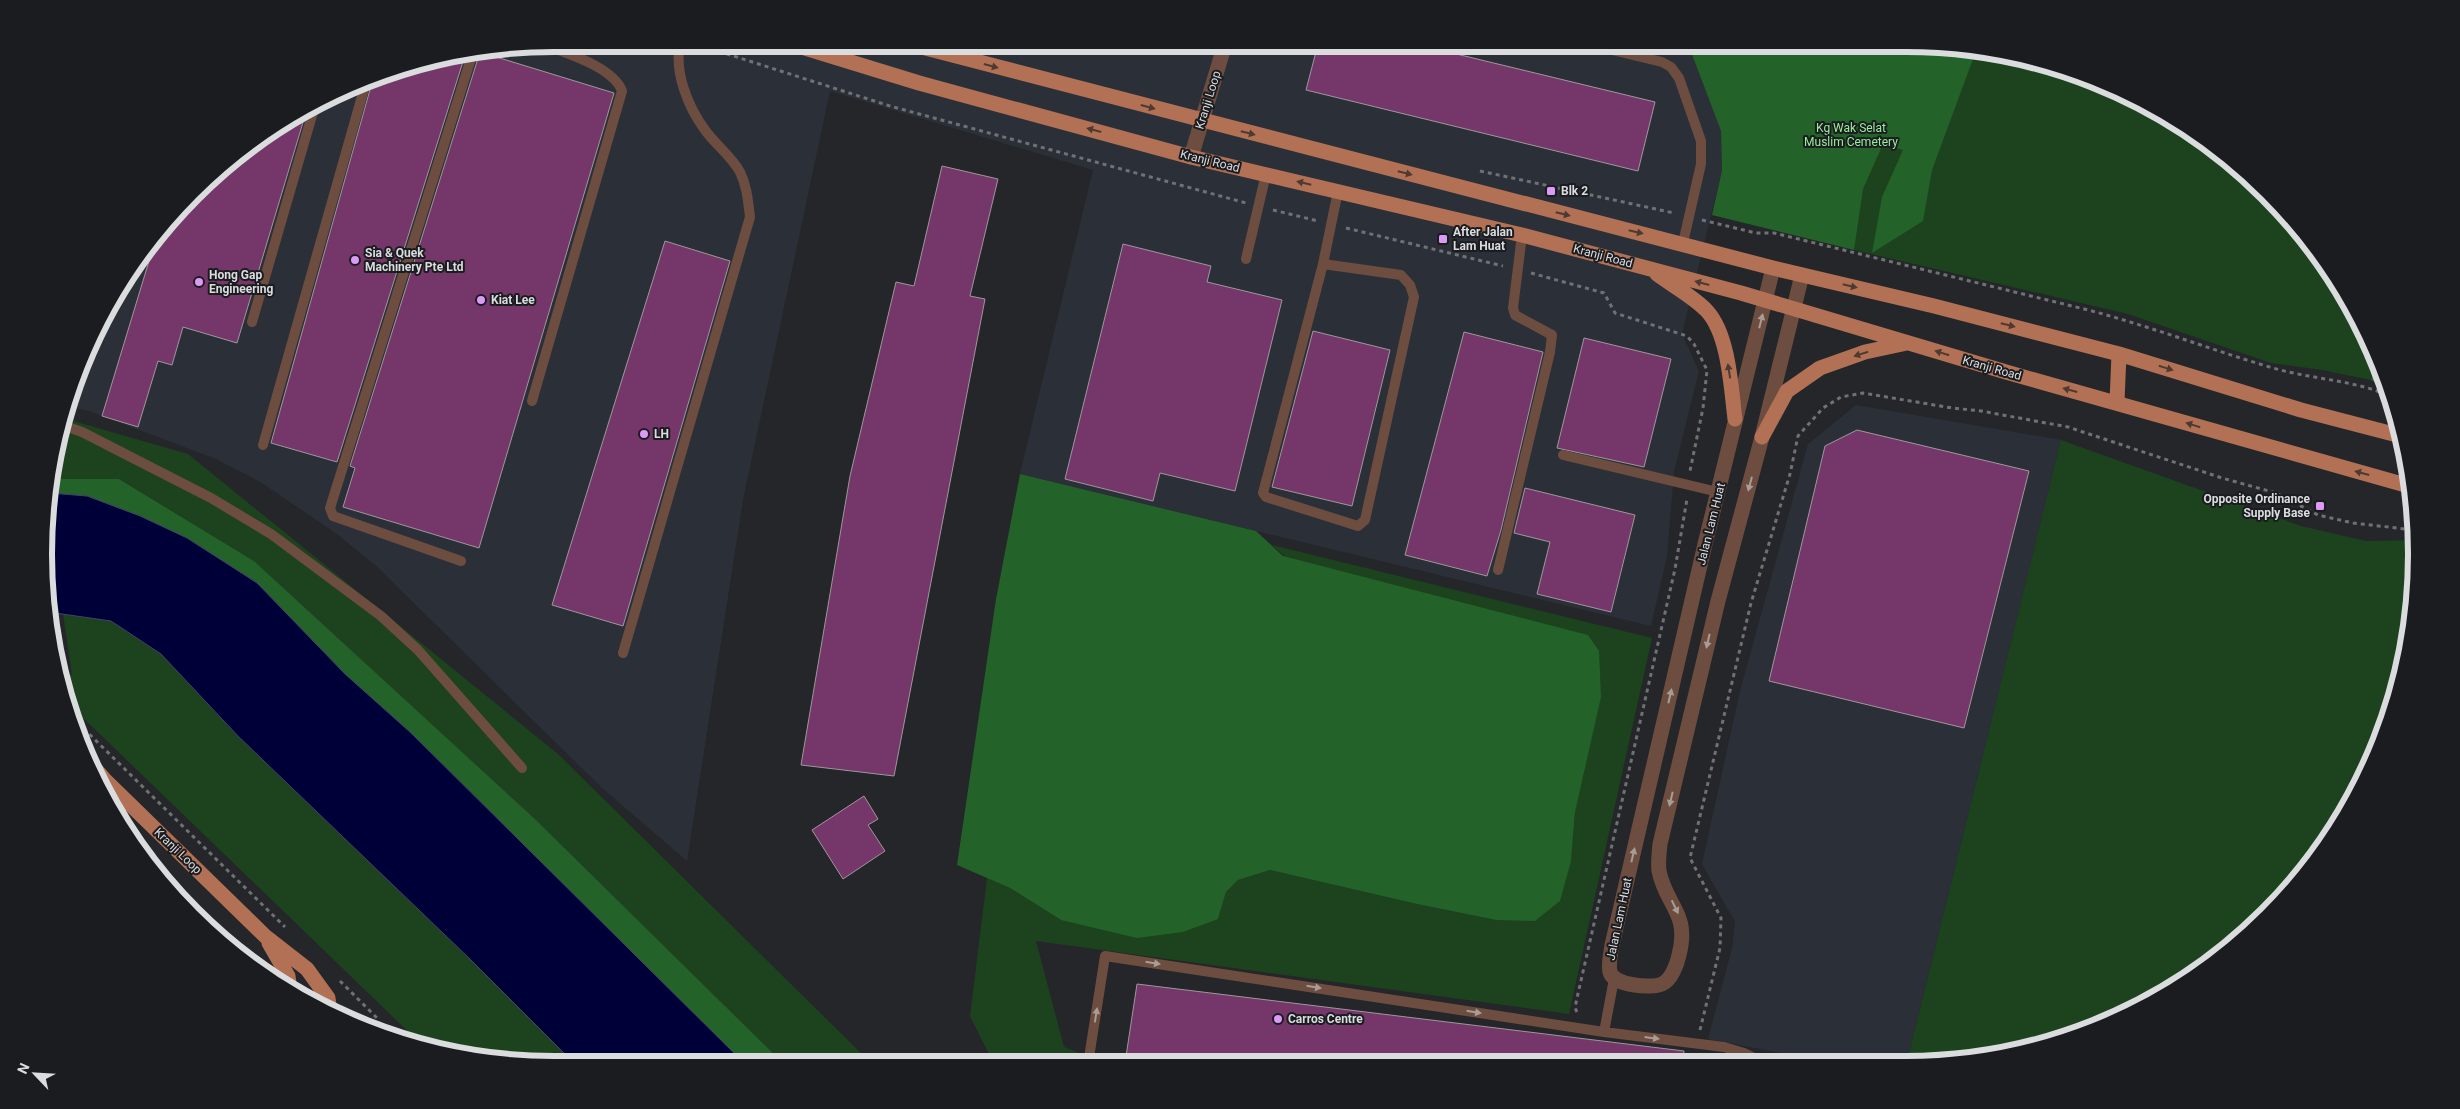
<svg xmlns="http://www.w3.org/2000/svg" width="2460" height="1109" viewBox="0 0 2460 1109" font-family="Roboto,sans-serif">
  <style>
    .built { fill: #2b3038 }
    .green { fill: #1c431e }
    .forest { fill: #236228 }
    .water { fill: #000038; stroke: #41426a }
    .building { fill: #75376a; stroke: #9d989c }
    .lines { fill: none; stroke-linecap: round; stroke-linejoin: round }
    .path { stroke: #6f7174; stroke-width: 3; stroke-dasharray: 4 4; stroke-linecap: butt }
    .service { stroke: #6d4d3f; stroke-width: 10 }
    .minor { stroke: #6d4d3f; stroke-width: 15 }
    .tertiary { stroke: #6d4d3f; stroke-width: 15 }
    .primary { stroke: #b27154; stroke-width: 15 }
    .oneway { fill: #4f3a32 }
    .oneway2 { fill: #a99c96 }
    .poi-dot { fill: #da9af6; stroke: #1a1c20; stroke-width: 2 }
    .labels { text-anchor: middle; stroke-width: 4; stroke-linejoin: round; paint-order: stroke }
    .street-label { font-size: 12px; fill: #dadcde; stroke: #1a1c20 }
    .park-label { font-size: 12px; fill: #99ee9b; stroke: #1a1c20 }
    .poi-label { font-size: 12px; font-weight: bold; fill: #dadcde; stroke: #1a1c20; text-anchor: start }
    .rim { fill: none; stroke: #dadcde; stroke-width: 6 }
  </style>
  <rect width="100%" height="100%" fill="#24262a"/>
  <path class="built" d="M555,44h1133l33,87 1,39 -40,164 17,37 -25,101 -7,84 -16,70 -631,-152 73,-304 -263,-79 -87,409 -56,361 -86,-74 -225,-221 -39,-32 -75,-51 -46,-24 -127,-48 -22,-5 4,-16 41,-91 58,-81 48,-48 81,-58 91,-41 65,-17z
    M1856,405l205,35 -154,621h-83l-116,-22 24,-91 3,-26 -33,-58 38,-173 68,-247z"/>
  <path class="green" d="M1906,44l99,10 96,29 88,47 77,63 64,78 47,88 1,3 -7,18 -49,-10 -51,-7 -143,-49 -274,-64 1,-3 -89,-22z
    M63,418l125,36 370,300 314,310 -87,1 -251,-247 -280,-257 -135,-82h-68l3,-24z
    M2061,440l240,86 65,15 49,-1 1,14 -10,100 -29,96 -66,115 -94,95 -116,66 -129,35h-65z
    M1272,545l380,93 -83,376 -533,-73 28,106 18,7 -1,10h-87l-24,-48 17,-138 23,10 51,32 157,-1 8,-27 12,-12 32,-10 147,34 79,16 75,-59 4,-49z
    M63,614l48,7 50,33 77,82 233,224 105,105c-51,0 -106,-5 -154,-20l-345,-333 -15,-31 10,-7z"/>
  <path class="forest" d="M1688,44h218l70,7 -44,119 -9,51 -51,32 10,-56 21,-47 -20,-6 -20,45 -9,61 -142,-35 10,-45 -1,-39z
    M2378,362l8,26 -15,-8z
    M1020,474l236,57 27,25 305,79 11,16 2,46 -26,115 -4,49 -11,40 -25,20 -39,-1 -79,-16 -147,-34 -32,10 -12,12 -8,27 -35,13 -46,6 -76,-18 -51,-32 -53,-23 39,-266z
    M51,479h68l135,82 280,257 251,247h-39l-335,-332 -66,-59 -88,-91 -70,-45 -47,-22 -53,-20 -37,-3z"/>
  <path class="water" d="M50,493l37,3 53,20 47,22 70,45 88,91 66,59 335,332h-170l-105,-105 -233,-224 -77,-82 -50,-33 -63,-9 -4,-58z"/>
  <path class="building" d="M1318,44h97l240,58 -17,69 -332,-81z
    M466,52l-129,410 -66,-19 102,-364 17,-8z
    M480,52l134,41 -135,455 -136,-41 12,-39 -5,-2z
    M307,109l-70,234 -54,-16 -11,38 -14,-4 -20,66 -36,-11 54,-178 14,-20 48,-48z
    M942,166l56,13 -28,117 15,3 -91,477 -93,-11 49,-289 46,-194 18,4z
    M665,241l65,20 -107,365 -71,-21z
    M1123,244l88,22 -4,16 75,18 -47,191 -75,-18 -7,28 -88,-22z
    M1313,331l77,19 -38,156 -80,-19z
    M1464,332l79,20 -42,178 -14,46 -82,-21z
    M1584,338l87,21 -27,108 -87,-19z
    M1857,430l172,41 -65,257 -195,-47 56,-235z
    M1525,488l110,27 -24,97 -74,-18 13,-52 -36,-9z
    M864,796l14,23 -10,6 17,26 -42,28 -31,-49z
    M1137,984l547,67 -1,11 -558,1z"/>
  <g class="lines">
    <path class="path" d="M696,44l194,62 356,97
      M1480,171l194,42
      M1273,210l45,11
      M1702,220l54,13h18l306,75c65,16 128,41 193,60 38,11 79,12 115,27
      M1346,228l157,38
      M1531,273l73,20 11,20 72,23 7,8 13,26 -4,38 -13,63
      M69,710l5,9 211,208
      M340,981l38,38v13
      M1577,1012l-2,-4 2,-10 98,-429 12,-70
      M1700,1030l20,-82 1,-30 -31,-60 61,-255 39,-129 8,-38 25,-28 18,-11 22,-4 89,15 29,3 87,16 154,51 54,15 42,22 35,8 61,7"/>
    <path class="service" d="M1587,44l75,18 9,5 8,11 22,63v23l-18,79
      M1246,259l20,-85
      M1323,264l-60,229 3,4 92,29 7,-6 49,-223 -4,-12 -9,-10 -78,-11 15,-73
      M252,322l63,-217
      M532,401l90,-310c-9,-24 -56,-38 -77,-46
      M62,425l20,7 129,66 60,36 110,82 37,34 104,118
      M263,445l103,-363
      M1563,455l155,37
      M461,561l-128,-45 -3,-8 143,-456
      M1498,570l52,-218 2,-17 -37,-20 -2,-7 9,-73
      M623,653l127,-436c-2,-16 -3,-31 -10,-45 -8,-15 -25,-28 -35,-42 -17,-23 -31,-58 -25,-86
      M1604,1032l10,-53
      M1088,1064l17,-108 499,76 120,15 20,6 16,8"/>
    <path class="minor" d="M1773,268l-68,276 -93,401c-1,8 -4,18 -2,27 3,13 41,17 52,12 9,-4 15,-19 17,-29 11,-42 -13,-49 -20,-84 -1,-8 0,-18 1,-27l58,-243 44,-164 40,-162"/>
    <path class="tertiary" d="M1191,157l34,-113"/>
    <path class="primary" d="M792,44l127,39 272,74 331,78 219,58 265,79 403,114
      M910,44l863,224 161,38 185,48 182,56 100,26
      M1657,274c16,12 37,23 50,37 22,24 24,77 28,108
      M2117,402l2,-48
      M1762,437l25,-46 33,-23 45,-16 42,-9
      M91,764l13,15 162,158 41,32 21,29 2,14
      M269,943l19,33 2,14"/>
  </g>
  <defs><path id="oneway-solid" d="M-6-.8H1V-3.2L6.5 0L1 3.2V.8H-6Z" transform="scale(1.25)"/></defs>
  <g class="oneway">
    <use href="#oneway-solid" transform="translate(991 66) rotate(15)"/>
    <use href="#oneway-solid" transform="translate(1148 107) rotate(15)"/>
    <use href="#oneway-solid" transform="translate(1094 130) rotate(-165)"/>
    <use href="#oneway-solid" transform="translate(1248 133) rotate(14)"/>
    <use href="#oneway-solid" transform="translate(1405 173) rotate(14)"/>
    <use href="#oneway-solid" transform="translate(1304 183) rotate(-167)"/>
    <use href="#oneway-solid" transform="translate(1563 214) rotate(14)"/>
    <use href="#oneway-solid" transform="translate(1636 232) rotate(13)"/>
    <use href="#oneway-solid" transform="translate(1702 283) rotate(-165)"/>
    <use href="#oneway-solid" transform="translate(1850 286) rotate(13)"/>
    <use href="#oneway-solid" transform="translate(2008 325) rotate(14)"/>
    <use href="#oneway-solid" transform="translate(1942 353) rotate(-163)"/>
    <use href="#oneway-solid" transform="translate(1861 354) rotate(163)"/>
    <use href="#oneway-solid" transform="translate(2166 368) rotate(17)"/>
    <use href="#oneway-solid" transform="translate(1729 371) rotate(-99)"/>
    <use href="#oneway-solid" transform="translate(2070 390) rotate(-165)"/>
    <use href="#oneway-solid" transform="translate(2193 425) rotate(-163)"/>
    <use href="#oneway-solid" transform="translate(2362 473) rotate(-165)"/>
  </g>
  <g class="oneway2">
    <use href="#oneway-solid" transform="translate(1761 321) rotate(-76)"/>
    <use href="#oneway-solid" transform="translate(1750 484) rotate(105)"/>
    <use href="#oneway-solid" transform="translate(1708 641) rotate(103)"/>
    <use href="#oneway-solid" transform="translate(1670 696) rotate(-77)"/>
    <use href="#oneway-solid" transform="translate(1671 799) rotate(103)"/>
    <use href="#oneway-solid" transform="translate(1633 855) rotate(-77)"/>
    <use href="#oneway-solid" transform="translate(1675 907) rotate(64)"/>
    <use href="#oneway-solid" transform="translate(1153 963) rotate(9)"/>
    <use href="#oneway-solid" transform="translate(1314 987) rotate(9)"/>
    <use href="#oneway-solid" transform="translate(1474 1012) rotate(9)"/>
    <use href="#oneway-solid" transform="translate(1096 1015) rotate(-81)"/>
    <use href="#oneway-solid" transform="translate(1652 1038) rotate(7)"/>
  </g>
  <g class="poi-dot">
    <rect x="1546" y="186" width="10" height="10" rx="2.5"/>
    <rect x="1438" y="234" width="10" height="10" rx="2.5"/>
    <circle cx="355" cy="260" r="5"/>
    <circle cx="199" cy="282" r="5"/>
    <circle cx="481" cy="300" r="5"/>
    <circle cx="644" cy="434" r="5"/>
    <rect x="2315" y="501" width="10" height="10" rx="2.5"/>
    <circle cx="1278" cy="1019" r="5"/>
  </g>
  <g class="labels">
    <g class="street-label">
      <text transform="translate(1208 100) rotate(-73)" y="4">Kranji Loop</text>
      <text transform="translate(1210 161) rotate(14)" y="4">Kranji Road</text>
      <text transform="translate(1603 256) rotate(15)" y="4">Kranji Road</text>
      <text transform="translate(1992 368) rotate(16)" y="4">Kranji Road</text>
      <text transform="translate(1711 524) rotate(-76)" y="4">Jalan Lam Huat</text>
      <text transform="translate(178 851) rotate(44)" y="4">Kranji Loop</text>
      <text transform="translate(1619 919) rotate(-78)" y="4">Jalan Lam Huat</text>
    </g>
    <g class="park-label">
      <text x="1851" y="132">Kg Wak Selat<tspan x="1851" dy="14">Muslim Cemetery</tspan></text>
    </g>
    <g class="poi-label">
      <text x="1561" y="195">Blk 2</text>
      <text x="1453" y="236">After Jalan<tspan x="1453" dy="14">Lam Huat</tspan></text>
      <text x="365" y="257">Sia &amp; Quek<tspan x="365" dy="14">Machinery Pte Ltd</tspan></text>
      <text x="209" y="279">Hong Gap<tspan x="209" dy="14">Engineering</tspan></text>
      <text x="491" y="304">Kiat Lee</text>
      <text x="654" y="438">LH</text>
      <text x="2310" y="503" text-anchor="end">Opposite Ordinance<tspan x="2310" dy="14">Supply Base</tspan></text>
      <text x="1288" y="1023">Carros Centre</text>
    </g>
  </g>
  <path d="M0 0H2460V1109H0ZM554 52H1906A502 502 0 0 1 2408 554V554A502 502 0 0 1 1906 1056H554A502 502 0 0 1 52 554V554A502 502 0 0 1 554 52Z" fill="#1a1c20" fill-rule="evenodd"/>
  <path class="rim" d="M554 52H1906A502 502 0 0 1 2408 554V554A502 502 0 0 1 1906 1056H554A502 502 0 0 1 52 554V554A502 502 0 0 1 554 52Z"/>
  <g transform="translate(35 1074) rotate(295)" stroke="#1a1c20" stroke-width="4" paint-order="stroke">
  <path d="M0-4L9 19L0 12L-9 19Z" fill="#dadcde"/>
  <text y="-8" font-size="14" font-weight="bold" text-anchor="middle" fill="#dadcde">N</text>
  </g>
</svg>
